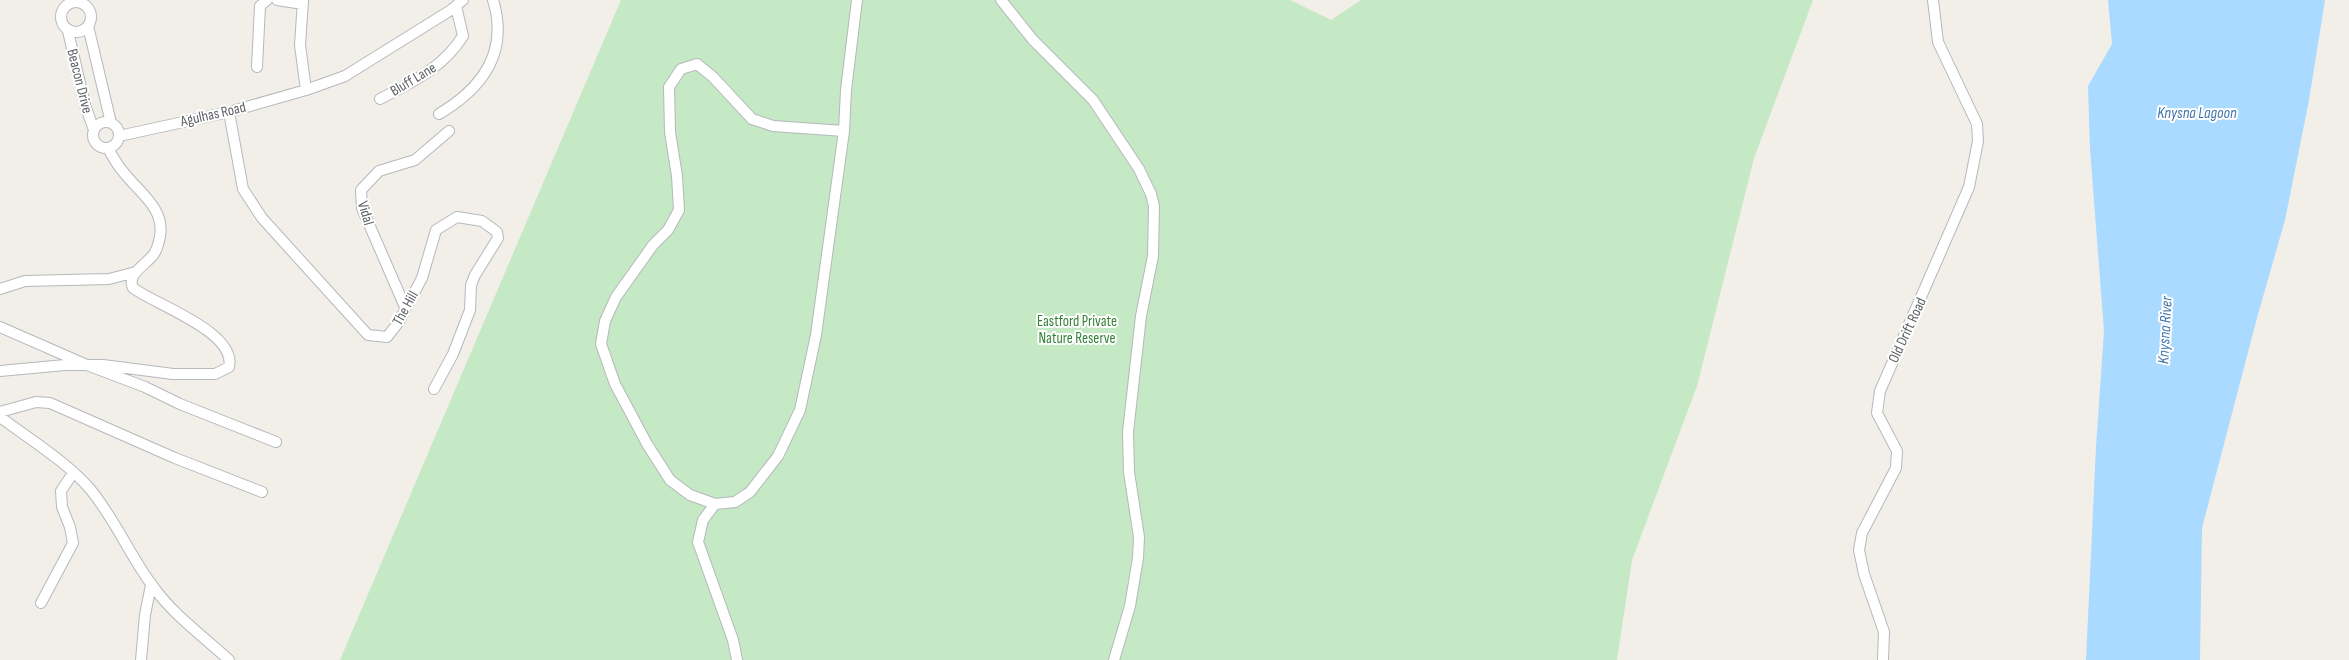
<svg xmlns="http://www.w3.org/2000/svg" width="2349" height="660" viewBox="0 0 2349 660" font-family="'Sofia Sans Condensed',sans-serif">
  <style>
    .green { fill: #c5e8c5 }
    .water { fill: #aadaff }
    .lines { fill: none; stroke-linecap: round; stroke-linejoin: round }
    .minor-casing { stroke: #b5b8bc; stroke-width: 12 }
    .minor { stroke: #fff; stroke-width: 10 }
    .labels { text-anchor: middle; stroke-width: 4; stroke-linejoin: round; paint-order: stroke }
    .street-label { font-size: 15px; fill: #5f6368; stroke: #fff }
    .park-label { font-size: 15px; fill: #348238; stroke: #fff }
    .water-label { font-size: 16px; font-style: italic; fill: #4174aa; stroke: #fff }
  </style>
  <rect width="100%" height="100%" fill="#f1efe8"/>
  <path class="green" d="M621,0h669l41,20 30,-20h452l-59,158 -57,228 -65,174 -15,100h-1277z"/>
  <path class="water" d="M2108,0h217l-16,100 -24,120 -28,98 -55,210 -2,132h-114l10,-213 8,-116 -14,-182 -2,-63 24,-42z"/>
  <g class="lines">
    <defs>
      <path id="minor" d="M277,0l26,4
        M303,0l-3,45 6,45
        M1001,0l32,40 60,60 46,69 12,25 3,12 -1,50 -12,60 -13,116 1,40 10,65 -1,21 -8,48 -16,54
        M61 17a15 15 0 1 1 30 0a15 15 0 1 1-30 0Z
        M88,26l23,97
        M68,31l17,74 9,25
        M257,67l3,-61 7,-6
        M380,99c32,-17 63,-31 83,-63l-7,-30
        M229,112l14,77 19,29 106,117 19,2 11,-14 24,-45 14,-48 21,-13 25,4 15,11 1,6 -23,37 -4,10 -1,25 -17,44 -19,35
        M439,114c44,-26 70,-62 54,-114
        M93 135a13 13 0 1 1 26 0a13 13 0 1 1-26 0Z
        M119,136l110,-24 77,-22 39,-14 106,-66 12,-10
        M0,289l25,-8 84,-2 27,-7
        M405,307l-43,-99 -1,-18 18,-19 36,-11 34,-29
        M0,327l87,38 58,22 35,17 96,38
        M0,371l65,-6h38l70,9h42l14,-7c8,-35 -73,-62 -96,-79 -7,-14 14,-24 21,-34 3,-5 5,-12 6,-18 5,-27 -20,-43 -35,-62 -7,-8 -12,-16 -17,-26
        M0,412l36,-10 14,1 125,55 87,34
        M0,417c28,21 67,45 90,72 25,30 39,65 62,96 20,29 51,51 77,75
        M715,504l-25,-9 -20,-15 -23,-36 -32,-60 -14,-40 4,-23 11,-24 37,-52 15,-15 11,-20 -2,-34 -7,-44 -1,-45 12,-18 16,-5 16,13 39,42 21,7 71,5
        M41,603l32,-60 -3,-16 -8,-20 -1,-16 12,-18
        M141,660l4,-45 6,-30
        M737,660l-4,-20 -35,-98 5,-22 12,-16 20,-2 15,-10 28,-36 22,-46 16,-75 28,-204 2,-41 11,-90
        M1883,660l1,-28 -20,-58 -5,-24 3,-17 34,-65 1,-17 -20,-38 3,-22 89,-204 9,-46 -1,-17 -39,-82 -5,-42"/>
    </defs>
    <use href="#minor" class="minor-casing"/>
    <use href="#minor" class="minor"/>
  </g>
  <g class="labels">
    <g class="street-label">
      <text transform="translate(413 79) rotate(-31)" y="5">Bluff Lane</text>
      <text transform="translate(80 81) rotate(76)" y="5">Beacon Drive</text>
      <text transform="translate(213 114) rotate(-13)" y="5">Agulhas Road</text>
      <text transform="translate(366 213) rotate(74)" y="5">Vidal</text>
      <text transform="translate(405 308) rotate(-61)" y="5">The Hill</text>
      <text transform="translate(1907 330) rotate(-65)" y="5">Old Drift Road</text>
    </g>
    <g class="park-label">
      <text x="1077" y="326">Eastford Private<tspan x="1077" dy="17">Nature Reserve</tspan></text>
    </g>
    <g class="water-label">
      <text x="2197" y="118">Knysna Lagoon</text>
      <text transform="translate(2164 330) rotate(-87)" y="6">Knysna River</text>
    </g>
  </g>
</svg>
